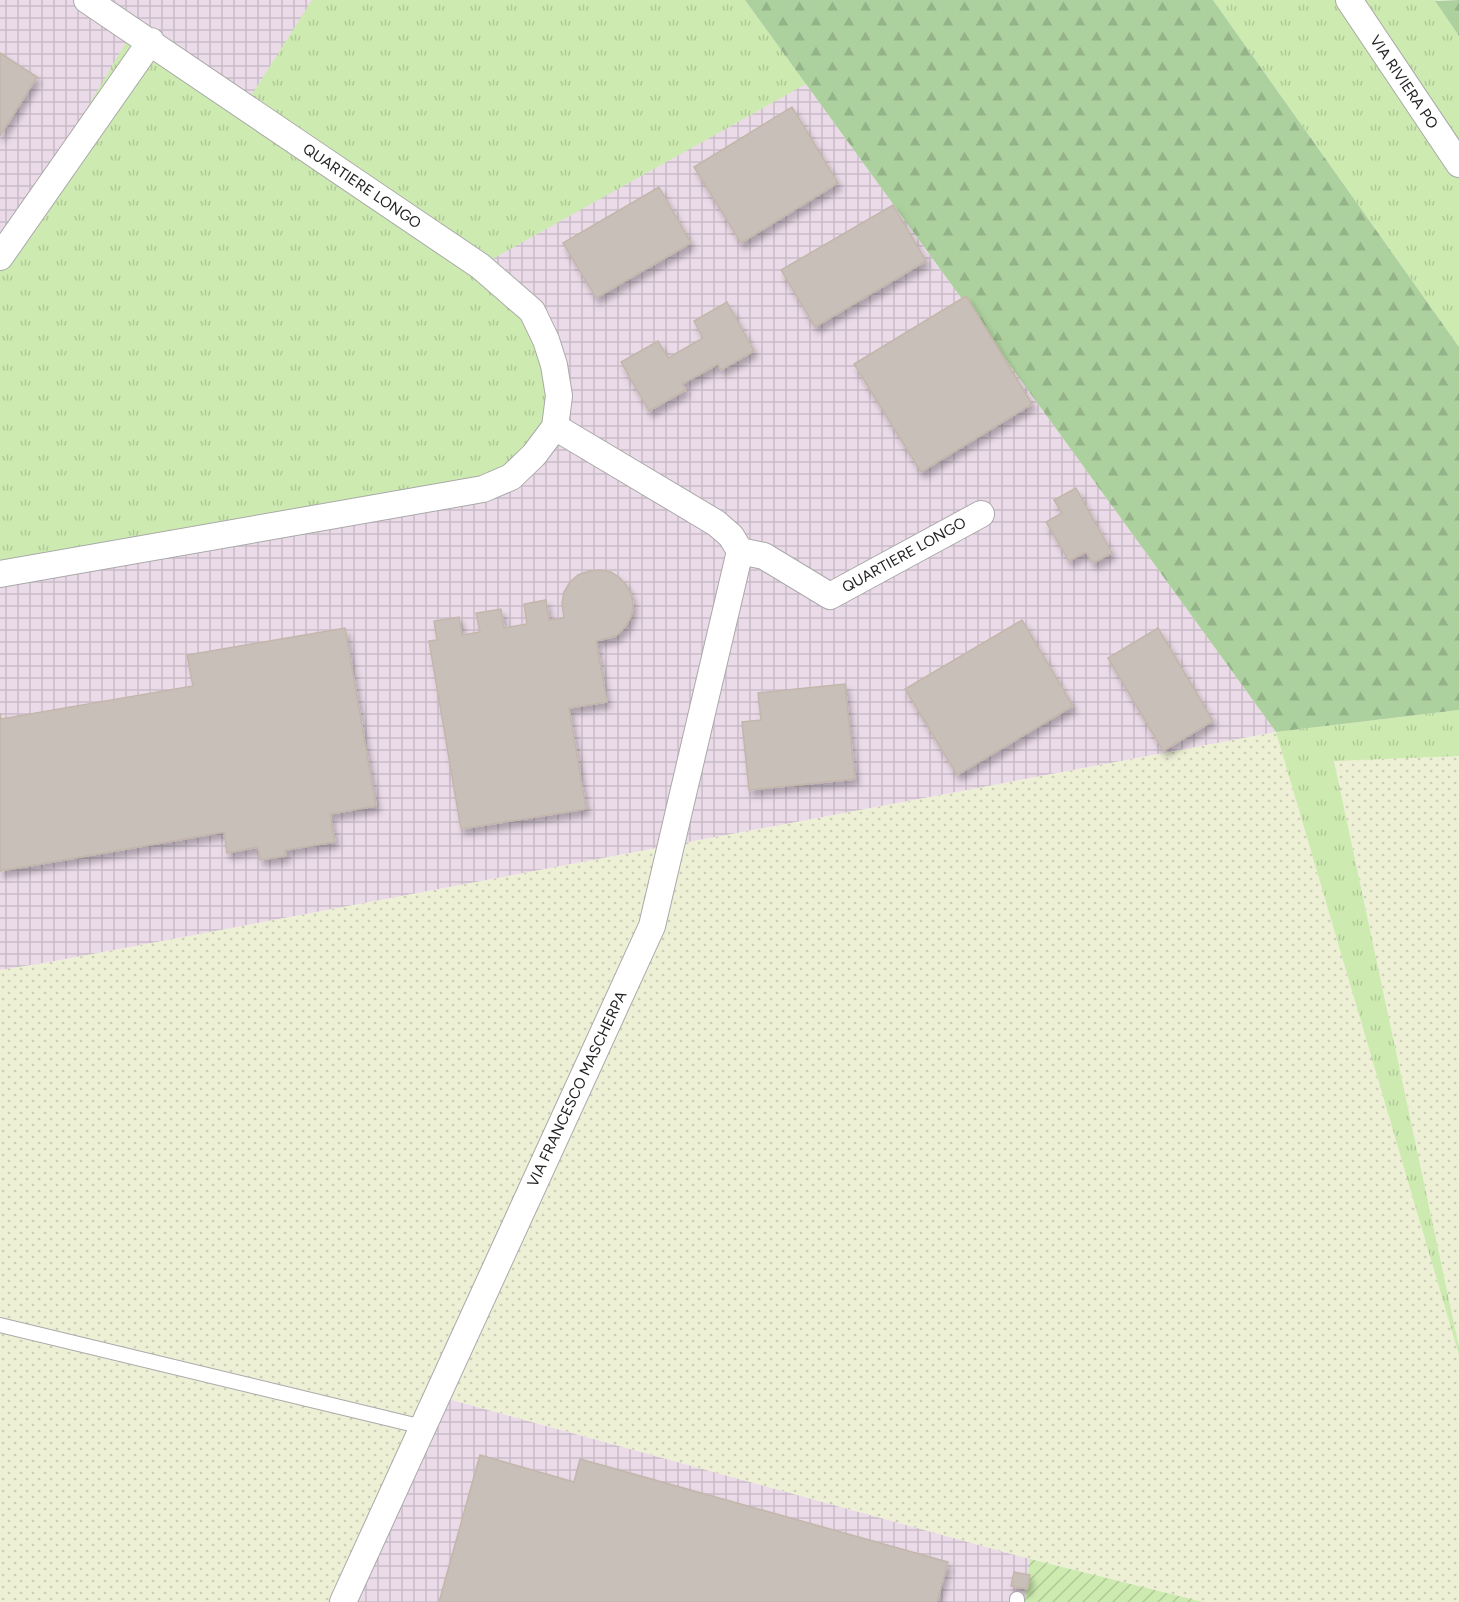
<svg xmlns="http://www.w3.org/2000/svg" width="1459" height="1602" viewBox="0 0 1459 1602" font-family="Figtree,sans-serif">
  <style>
    .industrial { fill: url(#industrial-grid) }
    .farmland { fill: url(#farmland-dots) }
    .grass { fill: url(#grass-tufts) }
    .forest { fill: url(#forest-firs) }
    .garden { fill: url(#garden-furrows) }
    .building { fill: #c7bfb8; stroke: #c4b6ab; stroke-width: 1.5; filter: url(#shadow) }
    .lines { fill: none; stroke-linecap: round; stroke-linejoin: round }
    .lane-casing { stroke: #a9a9a9; stroke-width: 16 }
    .street-casing { stroke: #a9a9a9; stroke-width: 28 }
    .lane { stroke: #fff; stroke-width: 14 }
    .street { stroke: #fff; stroke-width: 26 }
    .labels { text-anchor: middle; stroke-width: 4.5; stroke-linejoin: round; paint-order: stroke }
    .street-label { font-size: 15px; fill: #222; stroke: #fff }
  </style>
  <defs>
    <pattern id="industrial-grid" width="8" height="8" patternUnits="userSpaceOnUse" patternTransform="scale(1.5)"><rect width="8" height="8" fill="#ebdbe8"/><path d="M0 4h8M4 0v8" fill="none" stroke="#c9bcc7"/></pattern>
    <pattern id="farmland-dots" width="8" height="8" patternUnits="userSpaceOnUse" patternTransform="scale(1.5)"><rect width="8" height="8" fill="#eef0d5"/><path d="M2 2h.1M6 6h.1" fill="none" stroke="#ccceb7" stroke-width="1.8" stroke-linecap="round"/></pattern>
    <pattern id="grass-tufts" width="24" height="20" patternUnits="userSpaceOnUse" patternTransform="scale(1.5)"><rect width="24" height="20" fill="#cdebb0"/><path d="M3 7l-1-3M5 7V3M7 7l1-3M15 17l-1-3M17 17v-4M19 17l1-3" fill="none" stroke="#b0c997"/></pattern>
    <pattern id="forest-firs" width="22" height="20" patternUnits="userSpaceOnUse" patternTransform="scale(1.5)"><rect width="22" height="20" fill="#add19e"/><path d="M5 1l3.5 6h-7zM16 11l3.5 6h-7z" fill="#95b388"/></pattern>
    <pattern id="garden-furrows" width="10" height="10" patternUnits="userSpaceOnUse" patternTransform="scale(1.5)"><rect width="10" height="10" fill="#cdebb0"/><path d="M-1 1l2-2M0 10L10 0M9 11l2-2" fill="none" stroke="#b0c997"/></pattern>
    <filter id="shadow"><feDropShadow dx="3.5" dy="6" stdDeviation="3" flood-color="#0004"/></filter>
  </defs>
  <rect width="100%" height="100%" fill="#f2efe9"/>
  <path class="industrial" d="M0,0h745l531,732 -1231,231 -45,7z
    M430,1394l600,165 -6,43h-696z"/>
  <path class="farmland" d="M1276,732l183,623v247h-256l-173,-43 -599,-165 -103,208h-328v-632l45,-7z
    M1459,756v591l-125,-587z"/>
  <path class="grass" d="M312,0h433l61,84 -326,182 62,78 8,79 -67,66 -483,73v-308l131,-220 111,76z
    M1213,0h226l-4,1 24,35v311z
    M1459,710v46l-125,5 125,586v8l-183,-623z"/>
  <path class="forest" d="M745,0h468l246,347v363l-183,22z
    M1459,0v36l-24,-35z"/>
  <path class="garden" d="M1030,1559l173,43h-179z"/>
  <path class="building" d="M0,53l37,24 -37,59z
    M792,107l46,76 -97,60 -47,-76z
    M659,187l32,56 -95,55 -33,-55z
    M893,205l33,56 -111,66 -34,-57z
    M966,296l66,108 -111,68 -67,-108z
    M727,302l27,49 -33,19 -3,-6 -36,20 4,6 -37,21 -28,-49 37,-21 10,17 35,-20 -9,-17z
    M1076,488l36,65 -19,10 -7,-11 -17,9 -23,-39 16,-9 -8,-13z
    M600,570l11,2 9,6 7,8 5,11 1,11 -3,11 -6,9 -8,8 -20,5 11,61 -38,6 17,101 -125,20 -32,-188 8,-1 -3,-19 25,-4 3,18 18,-3 -4,-19 25,-4 3,19 23,-4 -3,-20 22,-4 3,20 15,-2 -2,-15 2,-11 6,-10 8,-7 11,-4z
    M1022,620l51,86 -116,69 -52,-86z
    M345,628l31,178 -46,8 5,28 -50,8 1,6 -26,4 -2,-13 -31,6 -3,-21 -224,39v-158l1,6 192,-33 -6,-31z
    M1158,628l55,93 -50,30 -55,-93z
    M845,684l10,95 -106,11 -7,-68 19,-2 -3,-27z
    M480,1455l94,27 6,-23 368,103 -11,40h-498z
    M1014,1572l16,3 -3,14 -16,-3z"/>
  <g class="lines">
    <defs>
      <path id="lane" d="M0,1325l423,102
        M1017,1602v-3"/>
      <path id="street" d="M1349,0l110,164
        M0,257l151,-216
        M555,427l161,96 15,13 9,15 24,5 66,40 151,-82
        M0,574l483,-85 28,-12 23,-22 21,-28 4,-31 -5,-31 -8,-25 -14,-29 -52,-45 -393,-266
        M343,1602l309,-676 88,-375"/>
    </defs>
    <use href="#lane" class="lane-casing"/>
    <use href="#street" class="street-casing"/>
    <use href="#lane" class="lane"/>
    <use href="#street" class="street"/>
  </g>
  <g class="labels">
    <g class="street-label">
      <text transform="translate(1404 82) rotate(56)" y="5">VIA RIVIERA PO</text>
      <text transform="translate(362 186) rotate(34)" y="5">QUARTIERE LONGO</text>
      <text transform="translate(904 555) rotate(-29)" y="5">QUARTIERE LONGO</text>
      <text transform="translate(577 1089) rotate(-65)" y="5">VIA FRANCESCO MASCHERPA</text>
    </g>
  </g>
</svg>
